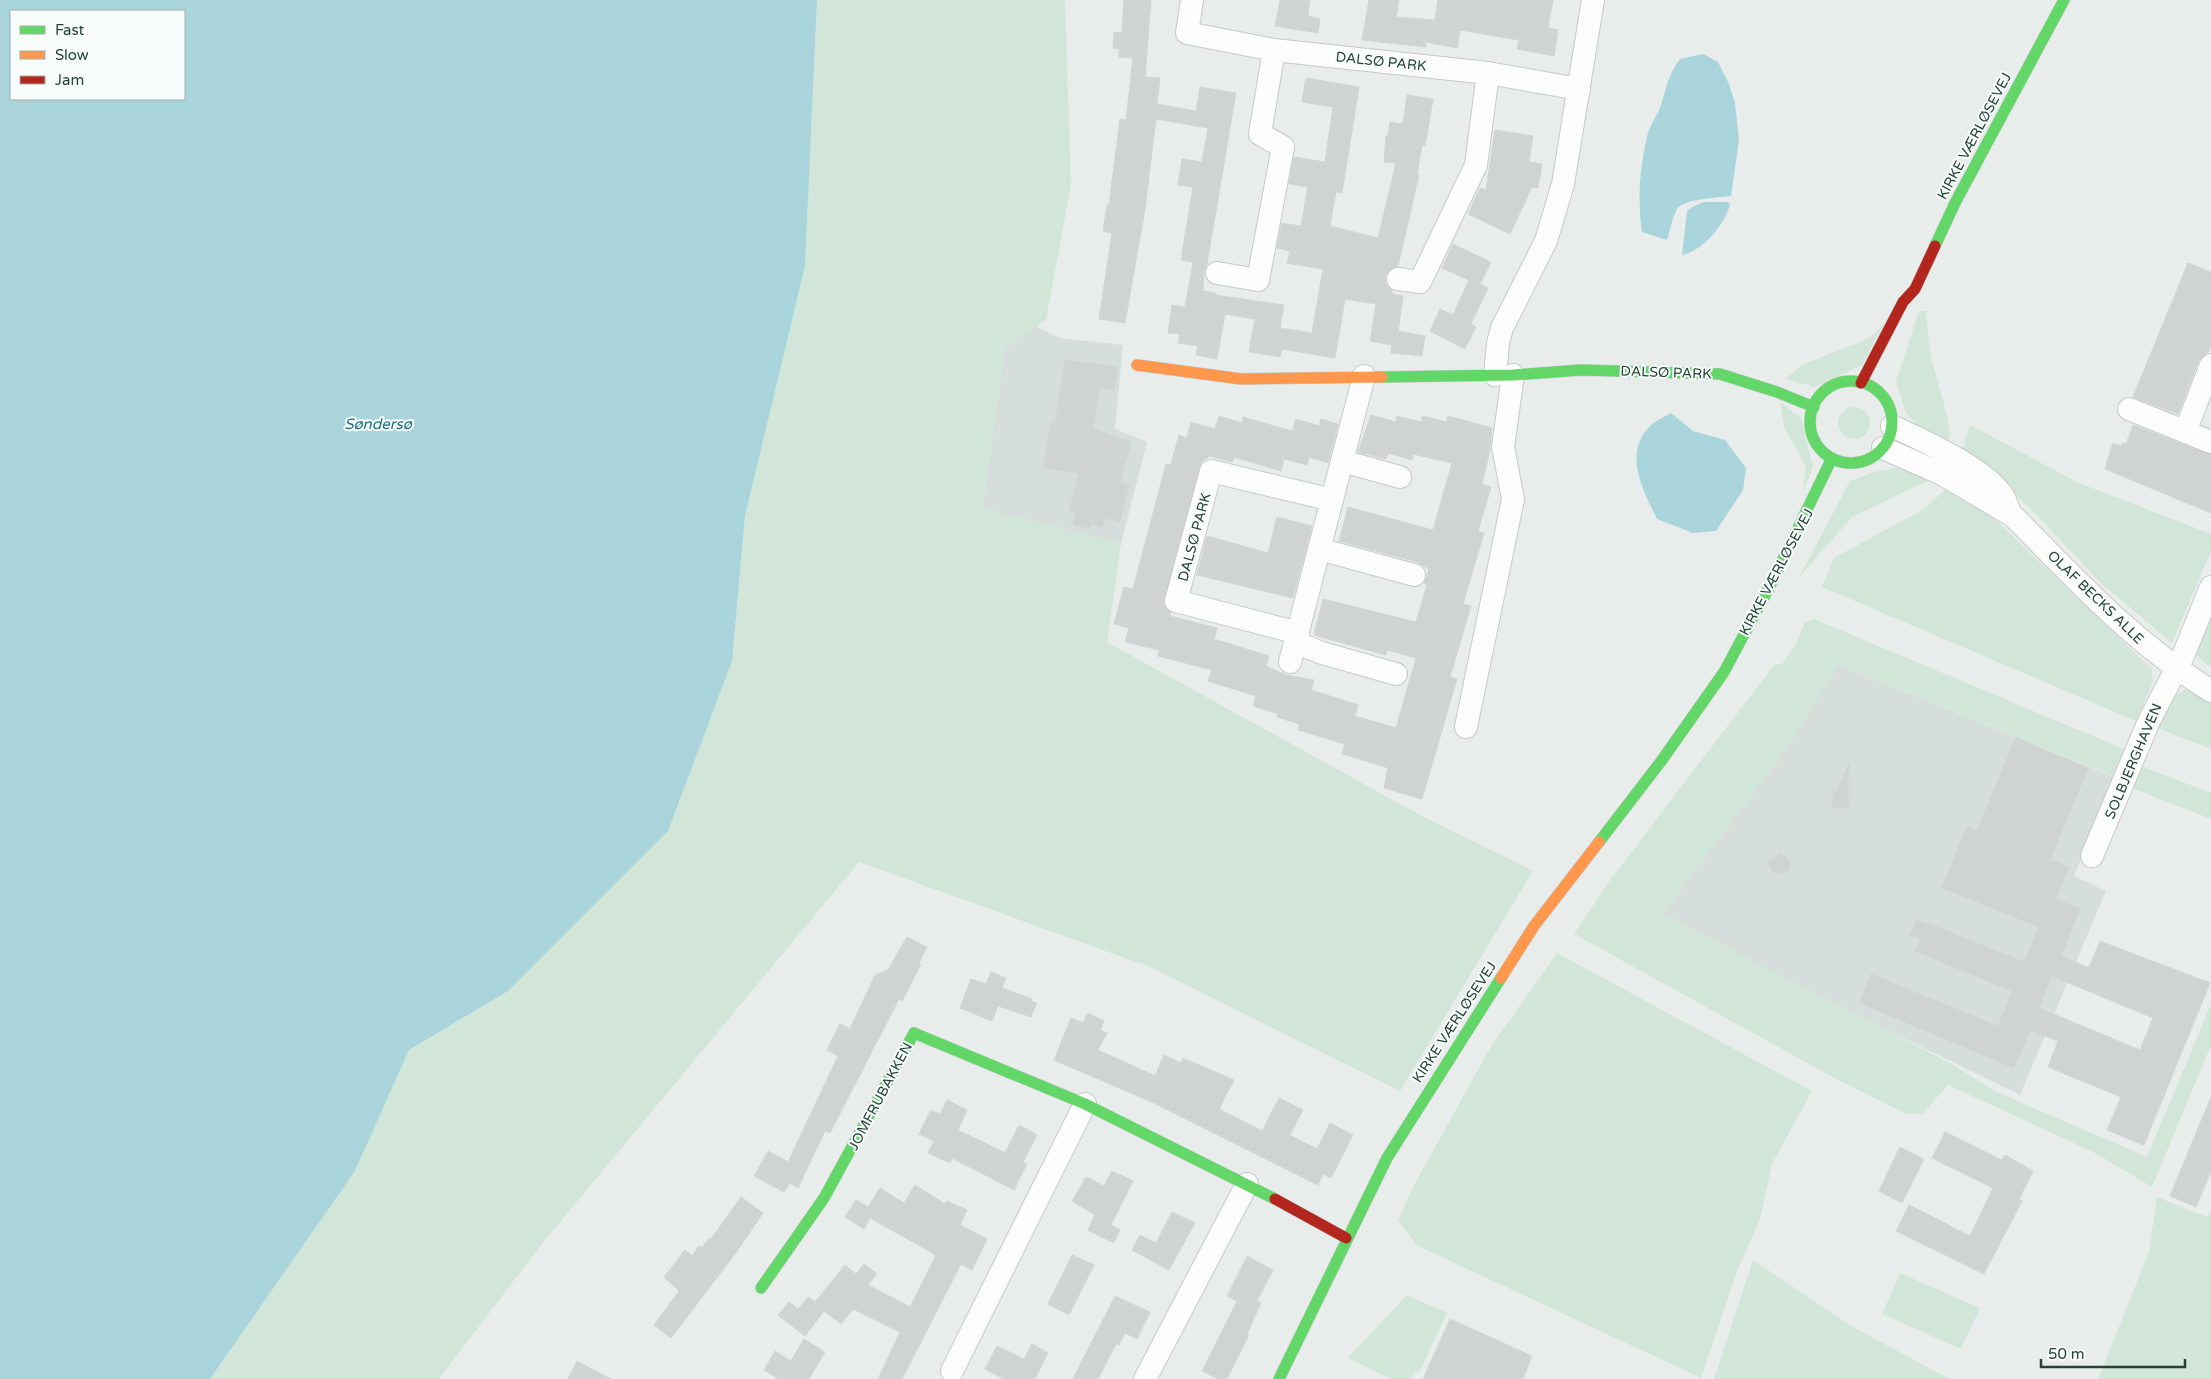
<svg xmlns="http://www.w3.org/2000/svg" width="2211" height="1379" viewBox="0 0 2211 1379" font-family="'Varela Round',sans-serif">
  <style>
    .built { fill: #d6dedb }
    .green { fill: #d1e6d8 }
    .water { fill: #a9d4db; fill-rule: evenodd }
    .building { fill: #cfd4d2; stroke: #d1d6d4; fill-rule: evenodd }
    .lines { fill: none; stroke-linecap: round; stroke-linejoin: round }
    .street-casing { stroke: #c5cac8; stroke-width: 24 }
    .fast-casing { stroke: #c3cbc8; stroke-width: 12 }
    .slow-casing { stroke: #c3cbc8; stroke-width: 12 }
    .jam-casing { stroke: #c3cbc8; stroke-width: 12 }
    .street { stroke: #fcfcfc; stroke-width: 22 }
    .fast { stroke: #63d668; stroke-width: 11 }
    .slow { stroke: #ff974d; stroke-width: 11 }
    .jam { stroke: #b3261e; stroke-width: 11 }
    .labels { text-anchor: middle; stroke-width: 4; stroke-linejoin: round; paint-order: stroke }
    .street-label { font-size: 14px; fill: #24423a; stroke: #f7fbf9 }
    .water-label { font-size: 15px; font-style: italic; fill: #1c6f80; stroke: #f7fbf9 }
  </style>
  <rect width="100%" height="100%" fill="#e8edeb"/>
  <path class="built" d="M1036,326l23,12 64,7 -8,84 32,13 -26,102 -139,-35 23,-162z
    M1838,664l278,114 -42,98 32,15 -86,204 -166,-81 -192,-100 123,-163z"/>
  <path class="green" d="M817,0h248l6,185 -25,135 -41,27 -23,161 139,36 -14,98 313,173 113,56 -133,220 -250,-124 -291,-105 -318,383 -102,134h-229l145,-208 54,-121 99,-59 224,-330 13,-145 60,-250z
    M1919,311h7l4,42 17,62 3,21 -4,7 -25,-12 -16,-20 -9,-30z
    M1883,325l-21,40 -47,22 -30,-8 19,-15 64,-25z
    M1780,402l21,16 12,49 -10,24 3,-24 -22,-40z
    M1838 423a16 16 0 1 1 32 0a16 16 0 1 1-32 0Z
    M1970,425l109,58 132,51v17l-39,92 -70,-59 -79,-83 -61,-50z
    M1906,466l25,13 -79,38 -53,60 51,-96 24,-9z
    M1947,488l35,19 170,162 1,13 -17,39 -314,-134 12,-29 90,-49z
    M2211,615v53l-16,-14z
    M1814,619l310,130 -11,27 -274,-112 -54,87 -123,163 288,149 47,29 150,65 64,-153v41l-59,142 -57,-34 -147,-68 -26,29h-16l-68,-34 -264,-146 34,-51 166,-218 8,-1 14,-20 9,-22z
    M2188,688l23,12v49l-56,-22 16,-29z
    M2141,766l70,27v26l-79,-31z
    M1557,953l255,138 -40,73 -12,56 -23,51 -36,107 -283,-132 -20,-25 16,-36 76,-137z
    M2157,1197l50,20 4,-6v168h-113l51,-127z
    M1753,1260l98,66 99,53h-236z
    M1900,1273l80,35 -19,41 -79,-35z
    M1407,1295l40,18 -28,60 -4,-2 -4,8h-20l-43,-21z"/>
  <path class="water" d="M0,0h817l-12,266 -60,250 -13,145 -64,170 -160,160 -99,59 -54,121 -145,208h-210zM11,11h173v88h-173z
    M1703,54l15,8 11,22 6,19 4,37 -8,56c-11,1 -48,3 -54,13 -5,9 -7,22 -10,31l-25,-8c-5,-32 -2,-67 6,-99 3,-10 10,-19 13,-28 6,-19 7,-30 19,-46z
    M1704,202h24l2,3c-6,20 -27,46 -48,50l5,-44 5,-4z
    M1671,413l22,18 32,9 21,28 -3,22 -27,41 -23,2 -36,-14c-14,-29 -35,-66 -6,-94 5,-5 14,-8 20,-12z"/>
  <path class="building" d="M1124,0h27l-6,77 15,1 -3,26 39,7 4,-24 36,6 -29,171 -3,7 -1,20 12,2v2l69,10 -4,23 32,5 11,-64 -36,-6 3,-12 -13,-3 5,-25 19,3 7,-39 -19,-3 5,-27 31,5 8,-55 -31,-5 4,-24 53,9 -17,106 -6,-1 -6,34 48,12 18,-75 -12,-1 2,-26h2l2,-14 13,2 4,-29 26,4 -8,47 -3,-1 -5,30h2l-21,91 -10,5 -3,7 1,6 6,6v4l11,2 -5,35 27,5 -3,20 -31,-3 1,-8 -22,-4 6,-37 -31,-5 -10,59 -53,-9 -2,8 -31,-5 6,-33 -30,-5 -8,45 -21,-4 2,-9 -20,-3 2,-9 -12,-1 4,-28 13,2 8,-45 -12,-2 12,-73 -15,-2 4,-26 20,3 6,-34 -52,-9 -11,90 -20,114 -26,-4 13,-86 -9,-2 4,-26h2l11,-86 6,1 7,-62 -14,-1v-8l-6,-1 1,-16 8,1z
    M1280,0h30l-2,16 12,3 -2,14 -43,-7z
    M1369,0h30l-3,17 39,3 3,-20h115l-5,28 10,2 -4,26 -37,-7 2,-9 -59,-10 -3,18 -31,-6v5l-64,-7z
    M1495,130l38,6 -4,26 13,2 -4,24 -6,-1 -22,47 -42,-20 12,-26 6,2z
    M1453,244l38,18 -11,22 8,4 -17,36 5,3 -11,22 -35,-18 10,-22 13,6 16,-35 -27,-12z
    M2188,263l23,9v73l-3,7 -9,8 -21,54 -45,-17z
    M1065,360l53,7 -4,23 -14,-2 -7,41 38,13 -11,41 9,2 -9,37 -14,-4 -4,10 -11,-4 -1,5 -17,-5 3,-12 -7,-1 10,-38 -36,-5 8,-45h4z
    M1371,415l25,7 1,-6 24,6 2,-6 23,6 2,-6 44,12 -2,22 -8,34 9,3 -13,44 6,2 -21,71 8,2 -21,71 7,2 -35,120 -38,-11 4,-20 -46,-14 3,-10 -47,-14 1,-6 -22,-7 1,-3 -25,-8 3,-10 -48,-15 4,-11 -54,-14 1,-6 -34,-8 4,-14 -15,-4 10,-37 9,2 33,-125 5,1 8,-30 8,3 4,-16 24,7 4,-13 23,7 1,-6 49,14 4,-12 23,7 2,-7 17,5 -10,39 -19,-6 -2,8 -23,-6 -3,12 -47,-14 -2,5 -22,-6 -9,6 -38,142 8,9 -1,3 47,12 -3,11 55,17 -3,10 20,9 28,5 -3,10 47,15 -3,11 41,12 20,-70 -29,-8 -1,5 -72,-20 9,-36 93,23 11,-37 -3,-1 5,-15 -12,-7 -78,-21 9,-34 85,23 19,-67 -39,-9 -1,6 -24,-7 -2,6 -28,-7z
    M2133,425l78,30v58l-106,-44 8,-26 8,3 2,-3 3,1z
    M1277,517l35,9 -19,72 -96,-23 10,-39 61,17z
    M2016,737l72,31 -38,92 19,7 -13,32 24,10 -19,47 28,12 11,-27 110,42 -66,162 -37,-15 14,-33 -73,-30 10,-26 -28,-11 -16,38 -155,-65 12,-29 127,52 14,-35 -97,-40 5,-12 -10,-4 7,-15 10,4v-1l97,39 15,-35 -97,-39 25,-62 10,4zM2052,976l101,42 -13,32 -101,-42z
    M1849,763l-1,45 -16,-1 2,-17 3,1z
    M1779,854l5,1 6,6 -1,9 -7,4 -9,-3 -5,-8z
    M907,937l20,10 -8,16 2,1 -19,37 -3,-2 -69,134 -5,-2 -27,57 -8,-5 -6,9 -30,-16 14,-25 20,11 50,-106 -11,-6 13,-26 10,5 25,-54 13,-5z
    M991,972l15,6 -4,10 30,11 -1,2 6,2 -6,14 -33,-11 -6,15 -32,-13 11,-29 15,5z
    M1088,1013l16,8 -4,9 7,3 -9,17 57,26 9,-21 17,8 2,-5 51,22 -15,29 43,22 17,-33 24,12 -13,25 27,14 13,-26 23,12 -22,43 -8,-4 -5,11 -164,-82 -100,-43 17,-42 12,5z
    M2211,1097v74l-15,36 -26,-11z
    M947,1100l20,10 -9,20 47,23 14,-28 18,10 -14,27 4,2 -13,26 -62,-32 -2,5 -22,-10 6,-12 -15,-7 12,-24 9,4z
    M1945,1132l57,28 3,-5 28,16 -14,28 3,2 -38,73 -88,-43 13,-26 61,31 23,-48 -61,-30z
    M1900,1147l24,12 -22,44 -23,-12z
    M1112,1171l21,10 -22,44 9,5 -6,13 -26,-13 7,-15 -23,-14 14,-24 18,9z
    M915,1185l30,19 2,-3 20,9 -7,15 27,14 -15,31 -11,-6 -59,115h-24l22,-47 -47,-23 -12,15 -17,-13 -19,25 -27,-21 11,-13 9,7 10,-12 7,5 30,-37 11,9 8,-10 13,10 -9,11 42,22 26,-52 -66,-37 -6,11 -19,-12 11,-17 12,7 12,-19 24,15z
    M741,1197l22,16 -28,41 -64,84 -17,-13 25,-34 -15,-14 21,-27 7,6 7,-10 3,2 7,-10 2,1z
    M1172,1212l23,11 -26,47 -37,-20 8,-15 16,8z
    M1072,1255l22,10 -25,50 -21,-11z
    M1247,1256l26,14 -16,31 4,2 -14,31 2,1 -22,44h-9l-16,-8 35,-70 -10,-5z
    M1115,1296l35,16 -13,27 -12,-6 -6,12 -3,-1 -18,35h-25z
    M1450,1319l82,37 -9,23h-100z
    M804,1339l21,13 -16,27h-30l-15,-9 11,-19 16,10z
    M1032,1344l16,9 -13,26h-31l-19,-10 12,-23 27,13z
    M577,1361l34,18h-43z"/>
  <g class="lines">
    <defs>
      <path id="street" d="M1192,0l-5,33 87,17 214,23 91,16
        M1217,273l41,7 25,-133 -23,-13 14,-84
        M1398,279l22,3 56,-117 12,-92
        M1495,375l3,-32 4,-15 44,-87 17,-57 30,-184
        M2129,409l82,33
        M1892,426c30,14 93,42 111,70 3,5 5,13 8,18 65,65 121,128 200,177
        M2185,432l26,-67
        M1883,448l59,26 66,39
        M1342,461l58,16
        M1319,549l95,26
        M1298,633l-122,-32 35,-130 121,29
        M1295,642l27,11 74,21
        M1290,662l74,-286
        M1466,727l47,-228 -10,-52 10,-72
        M2092,856l57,-135 34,-65 28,-69
        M952,1371l133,-267
        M1145,1379l102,-195"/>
      <path id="fast" d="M1935,246l20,-43 109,-203
        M1382,377l131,-2 68,-5 139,4 57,18 37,15
        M1810 422a41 41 0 1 1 82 0a41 41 0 1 1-82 0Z
        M1599,842l63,-82 62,-88 47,-88 61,-126
        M761,1288l63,-90 90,-165 171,71 190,95
        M1279,1379l108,-221 114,-180"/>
      <path id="slow" d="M1137,365l104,14 141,-2
        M1501,978l33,-52 65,-84"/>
      <path id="jam" d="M1861,383l42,-81 12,-13 20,-43
        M1275,1199l71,39"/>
    </defs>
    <use href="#street" class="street-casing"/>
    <use href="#fast" class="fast-casing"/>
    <use href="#slow" class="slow-casing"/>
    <use href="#jam" class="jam-casing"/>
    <use href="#street" class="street"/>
    <use href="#fast" class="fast"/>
    <use href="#slow" class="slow"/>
    <use href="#jam" class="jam"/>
  </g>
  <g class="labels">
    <g class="street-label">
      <text transform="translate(1381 61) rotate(6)" y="5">DALSØ PARK</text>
      <text transform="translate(1974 136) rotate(-62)" y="5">KIRKE VÆRLØSEVEJ</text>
      <text transform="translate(1666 372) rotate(2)" y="5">DALSØ PARK</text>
      <text transform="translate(1194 537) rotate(-75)" y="5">DALSØ PARK</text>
      <text transform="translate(1776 572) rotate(-62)" y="5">KIRKE VÆRLØSEVEJ</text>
      <text transform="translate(2096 597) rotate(44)" y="5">OLAF BECKS ALLE</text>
      <text transform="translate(2133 761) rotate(-67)" y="5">SOLBJERGHAVEN</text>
      <text transform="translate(1454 1022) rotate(-57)" y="5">KIRKE VÆRLØSEVEJ</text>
      <text transform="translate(880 1096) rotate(-62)" y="5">JOMFRUBAKKEN</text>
    </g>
    <g class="water-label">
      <text x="378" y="429">Søndersø</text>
    </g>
  </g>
  <rect x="10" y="10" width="175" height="90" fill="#f7fbf9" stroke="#a3b1ad"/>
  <rect x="20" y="26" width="25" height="8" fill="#63d668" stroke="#a3b1ad"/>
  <text x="55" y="35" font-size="15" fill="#24423a">Fast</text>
  <rect x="20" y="51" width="25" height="8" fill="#ff974d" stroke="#a3b1ad"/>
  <text x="55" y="60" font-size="15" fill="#24423a">Slow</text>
  <rect x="20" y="76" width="25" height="8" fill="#b3261e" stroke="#a3b1ad"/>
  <text x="55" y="85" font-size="15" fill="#24423a">Jam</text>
  <path d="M2041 1359v8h144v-8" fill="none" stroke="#24423a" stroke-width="2.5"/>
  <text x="2048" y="1359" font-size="15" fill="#24423a" stroke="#f7fbf9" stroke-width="4" paint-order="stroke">50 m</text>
</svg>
